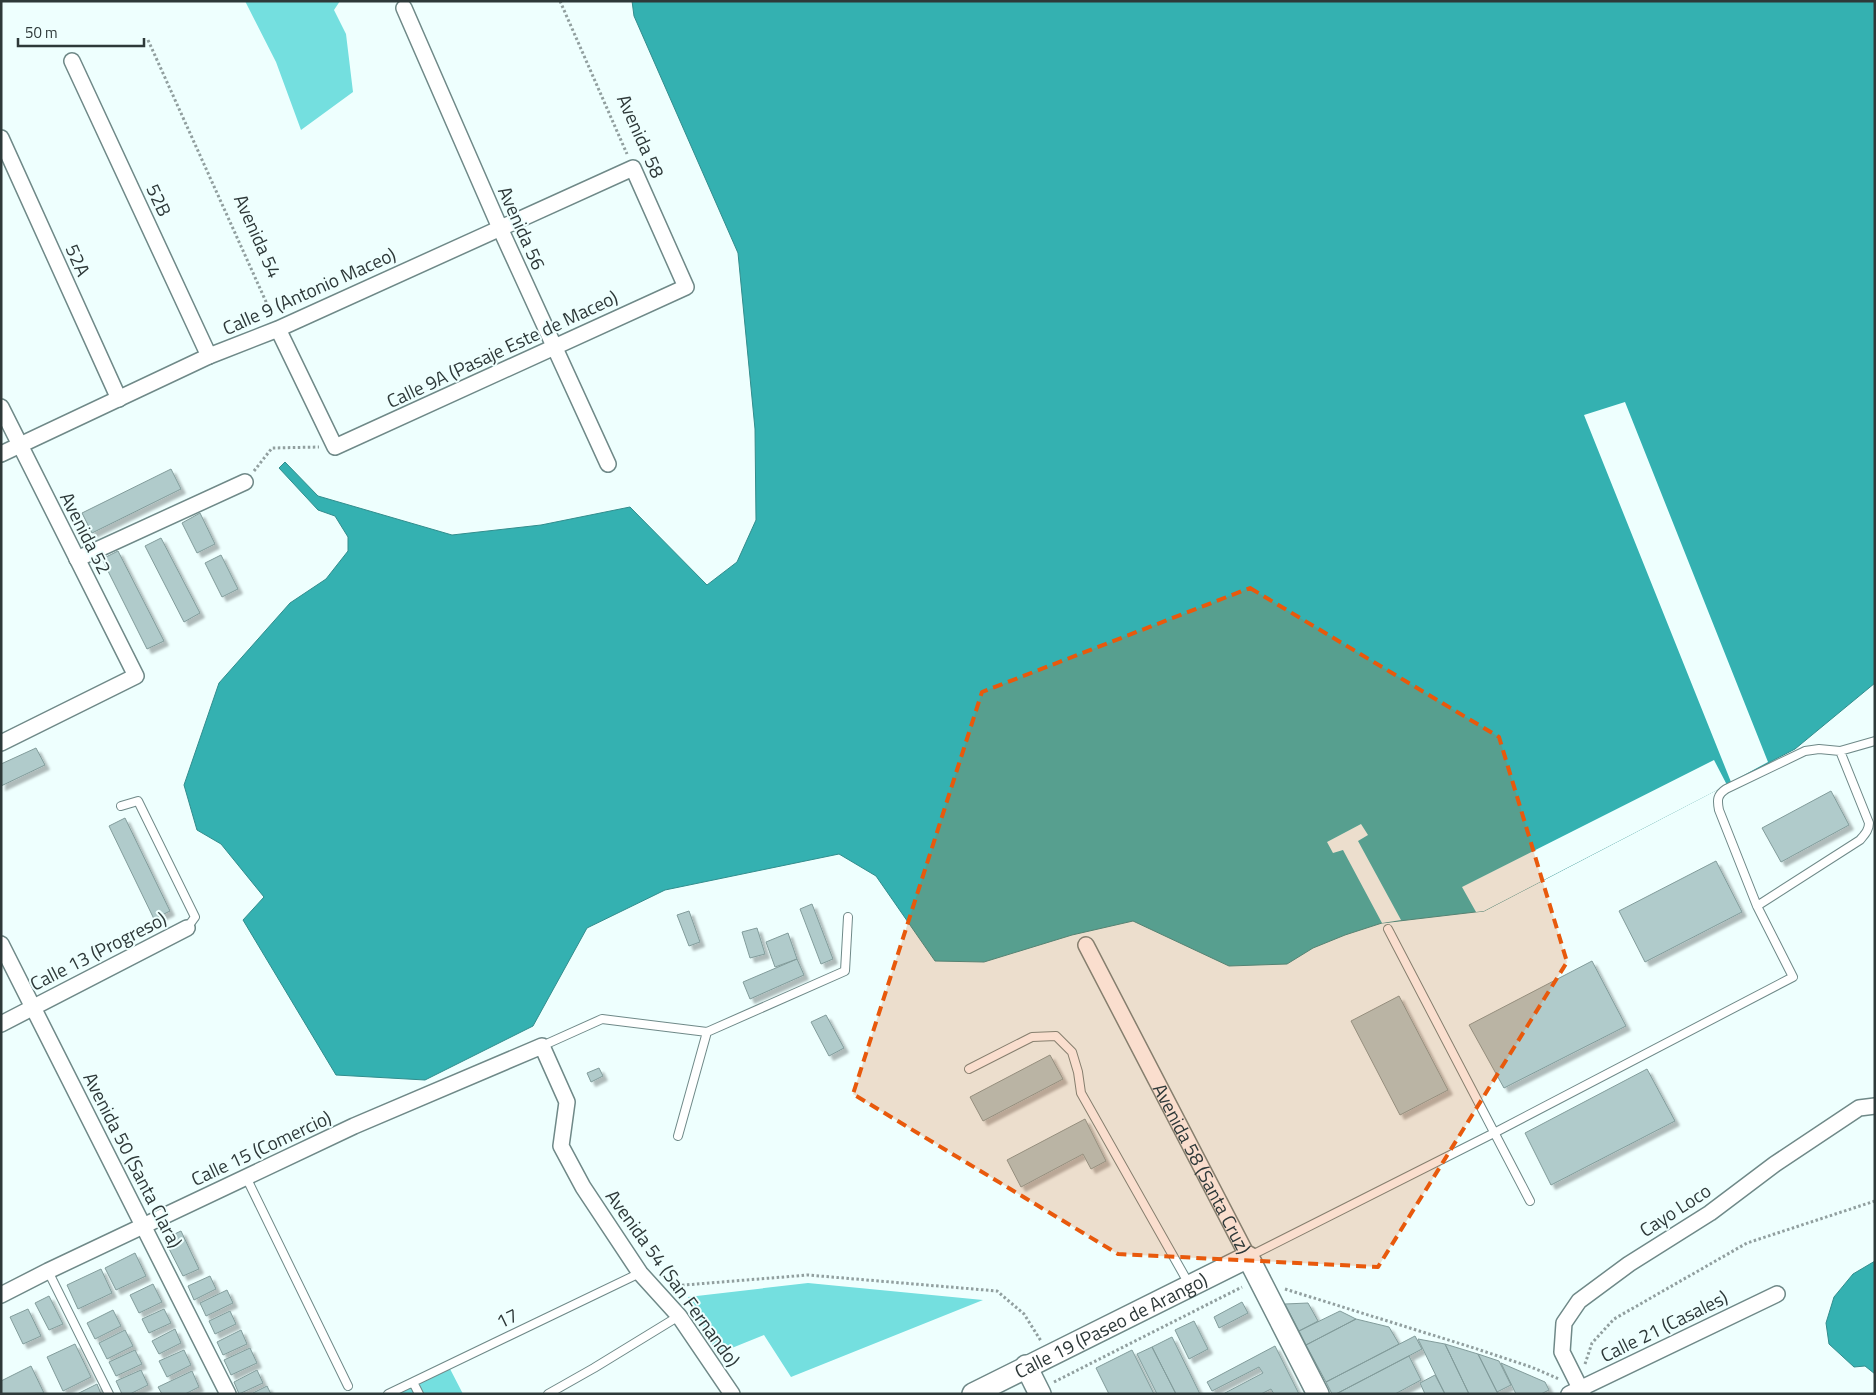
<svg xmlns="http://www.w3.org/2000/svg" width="1876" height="1395" viewBox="0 0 1876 1395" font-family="'Titillium Web',sans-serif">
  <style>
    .green { fill: #74dfdf }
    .water { fill: #34b1b1; stroke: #328d8d }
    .pier { fill: #eefffe }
    .building { fill: #b0cbcb; stroke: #829c9b; filter: url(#shadow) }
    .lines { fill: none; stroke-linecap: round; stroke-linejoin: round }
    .lane-casing { stroke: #6f8988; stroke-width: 10 }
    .street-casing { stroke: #6f8988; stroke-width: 18 }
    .secondary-casing { stroke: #6f8988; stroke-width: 24 }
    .path { stroke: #919f9f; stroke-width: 3; stroke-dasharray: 2.5 2.5; stroke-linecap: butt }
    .lane { stroke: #fff; stroke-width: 8 }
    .street { stroke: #fff; stroke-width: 15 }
    .secondary { stroke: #fff; stroke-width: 21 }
    .marked { fill: #e8590c; fill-opacity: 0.2; stroke: #e8590c; stroke-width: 4; stroke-dasharray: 10 6; stroke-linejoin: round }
    .labels { text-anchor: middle; stroke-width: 4; stroke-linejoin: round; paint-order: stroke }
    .street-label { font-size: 19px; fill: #2e3939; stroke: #eefffe }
  </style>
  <defs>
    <filter id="shadow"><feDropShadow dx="4.5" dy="4.5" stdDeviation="1" flood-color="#0004"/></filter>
  </defs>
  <rect width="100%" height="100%" fill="#eefffe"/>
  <path class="green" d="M245,1h95l-6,9 12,24 7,58 -52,38 -25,-68z
    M808,1283l175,17 -192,77 -27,-42 -47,19 -29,-57z
    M448,1365l15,29h-74z"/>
  <path class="water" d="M632,1h1243v682l-80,66 -311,162 -102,12 -37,12 -32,13 -26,16 -58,2 -96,-45 -61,14 -88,27 -49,-1 -59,-85 -37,-22 -174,36 -78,38 -54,98 -108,54 -89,-5 -93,-155 21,-23 -43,-53 -24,-14 -13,-45 35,-102 71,-80 36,-24 22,-28v-14l-13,-21 -17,-6 -39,-42 6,-6 33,34 134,39 89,-10 89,-18 77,78 30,-23 19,-42 -1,-91 -17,-176 -104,-237z
    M1875,1261v113l-10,-8 -11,1 -25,-23 -3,-21 8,-26 19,-23z"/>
  <path class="pier" d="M1625,402l143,360 -37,20 -147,-367z
    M1714,760l13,25 -243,126 -8,1 -14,-25z
    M1361,824l7,11 -10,6 43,79 -19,3 -39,-73 -10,3 -6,-11z"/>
  <path class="building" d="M171,469l10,20 -89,44 -10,-20z
    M200,513l15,31 -18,9 -15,-30z
    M161,538l39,75 -16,9 -39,-76z
    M118,551l46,90 -17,8 -45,-90z
    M221,555l17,34 -16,8 -17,-34z
    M36,748l9,17 -44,21v-22z
    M1831,791l18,34 -68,37 -19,-34z
    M125,818l45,93 -16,8 -45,-93z
    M1716,861l26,51 -97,50 -26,-51z
    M812,904l21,55 -12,5 -21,-55z
    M689,911l11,31 -11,4 -12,-31z
    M757,928l8,26 -15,4 -8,-26z
    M788,933l9,26 -22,8 -9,-25z
    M797,959l7,16 -54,24 -7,-17z
    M1592,961l34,65 -122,62 -35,-63z
    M1399,996l49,94 -48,25 -49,-94z
    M826,1015l18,33 -15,8 -18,-34z
    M1050,1055l13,24 -80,42 -13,-24z
    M599,1068l4,8 -12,6 -4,-9z
    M1647,1069l28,52 -124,64 -26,-52z
    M1085,1119l21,42 -15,8 -8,-15 -62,33 -14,-27z
    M181,1231l18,38 -16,7 -19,-37z
    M135,1253l11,23 -30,14 -11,-22z
    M101,1269l11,24 -34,16 -11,-24z
    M210,1276l6,13 -22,11 -6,-14z
    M153,1284l9,18 -23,11 -9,-18z
    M227,1290l6,13 -27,13 -6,-13z
    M49,1296l14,28 -14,6 -14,-27z
    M1242,1302l6,11 -29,15 -5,-11z
    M1308,1303l10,18 -19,10 -14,-27z
    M28,1309l13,27 -18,8 -13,-27z
    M164,1309l7,14 -22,10 -7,-14z
    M113,1310l8,16 -26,13 -8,-16z
    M230,1311l6,13 -21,10 -6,-13z
    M1340,1311l16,8 -50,26 -7,-14z
    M1356,1319l33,8 10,17 -73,38 -20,-37z
    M1194,1321l14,28 -19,10 -14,-29z
    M175,1329l6,14 -22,11 -7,-13z
    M125,1330l8,16 -26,13 -8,-16z
    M241,1330l6,14 -24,11 -6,-13z
    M1415,1336l7,13 -86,45h-4l-6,-12z
    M1172,1337l28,57h-24l-24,-47z
    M1418,1339l27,5 24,50h-24z
    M75,1344l16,33 -28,14 -16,-34z
    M1445,1344l33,10 20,40h-29z
    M1275,1346l24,48h-25l-3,-5 -10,5h-38l40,-21 -4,-6 -47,24 -5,-9z
    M1152,1347l24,47h-19l-20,-40z
    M250,1348l7,15 -26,12 -7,-15z
    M135,1350l7,14 -26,12 -7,-14z
    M184,1350l7,15 -24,12 -8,-16z
    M1132,1350l22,44h-45l-13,-26z
    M1478,1354l21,7 12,24 -14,7z
    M1409,1356l12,24 -26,14h-59z
    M1501,1363l44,19 4,8 -8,4h-25z
    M31,1366l13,27 -43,1v-13z
    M141,1370l7,15 -18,9h-8l-6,-13z
    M257,1370l6,13 -24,11 -5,-12z
    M192,1371l7,16 -14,7h-23l-4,-7z
    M1435,1375l10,19h-20l-5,-11z
    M97,1384l4,10h-24z
    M267,1386l4,8h-20z"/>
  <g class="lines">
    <defs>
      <path id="lane" d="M121,806l17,-5 57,116 -8,11
        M1757,906l103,-66c5,-6 9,-10 9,-17l-29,-72 35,-10
        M1388,929l142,272
        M542,1046l60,-27 105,13 138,-61 3,-54
        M969,1069l63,-32 24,-1 16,16 6,20 3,21 108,191
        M678,1136l29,-104
        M246,1177l102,209
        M1250,1256l244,-123 299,-156 -36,-71 -38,-96c-2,-10 -2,-15 7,-21l79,-38 14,-2 21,2
        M48,1271l61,123
        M413,1382l6,12
        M388,1394l252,-121
        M548,1394l46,-26 85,-52"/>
      <g id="street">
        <path d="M404,8l96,220 108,236"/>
        <path d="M72,61l137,295"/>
        <path d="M1,138l118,261"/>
        <path d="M1,407l135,269 -135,67"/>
        <path d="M1,454l208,-98 69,-27 355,-161 53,119 -351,160 -57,-118"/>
        <path d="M77,559l168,-77"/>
        <path d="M1,944l227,450"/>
        <path id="s1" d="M1086,945l162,312"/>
        <path d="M1,1024l186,-96"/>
        <path d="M1,1295l47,-24 306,-145 188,-80 25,56 -6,44 22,41 57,86 39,43 53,78"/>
        <path d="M1569,1394l208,-100"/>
        <path d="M1583,1394l-21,-42 2,-29 15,-22 50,-37 81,-51 65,-49 84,-56 16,-2"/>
      </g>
      <g id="secondary">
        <path d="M1026,1366l14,28"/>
        <path id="s2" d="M973,1394l275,-137 70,137"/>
      </g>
    </defs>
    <use href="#lane" class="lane-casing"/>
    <use href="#street" class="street-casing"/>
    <use href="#secondary" class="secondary-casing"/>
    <path class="path" d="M560,1l67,153
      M148,40l124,275
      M254,471l18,-23 47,-1
      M672,1286l136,-11 189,16 27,23 17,27
      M1285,1289l189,59 57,19 28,12
      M1585,1364l7,-21 22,-24 133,-76 128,-42
      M1054,1382l188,-95"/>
    <use href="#lane" class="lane"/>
    <use href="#street" class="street"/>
    <use href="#secondary" class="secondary"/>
  </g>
  <path class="marked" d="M1250,588l249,149 68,225 -189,305 -260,-13 -265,-160 129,-402z"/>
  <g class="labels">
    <g class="street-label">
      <text transform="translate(641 136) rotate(66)" y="7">Avenida 58</text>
      <text transform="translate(159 200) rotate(65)" y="7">52B</text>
      <text transform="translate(522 228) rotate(66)" y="7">Avenida 56</text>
      <text transform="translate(258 236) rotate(66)" y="7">Avenida 54</text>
      <text transform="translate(78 260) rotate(66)" y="7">52A</text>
      <text transform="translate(309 291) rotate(-24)" y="7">Calle 9 (Antonio Maceo)</text>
      <text transform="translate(502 349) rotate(-25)" y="7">Calle 9A (Pasaje Este de Maceo)</text>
      <text transform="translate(86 533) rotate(63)" y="7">Avenida 52</text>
      <text transform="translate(98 951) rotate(-27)" y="7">Calle 13 (Progreso)</text>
      <text transform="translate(261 1148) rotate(-25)" y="7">Calle 15 (Comercio)</text>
      <text transform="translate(133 1160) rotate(63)" y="7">Avenida 50 (Santa Clara)</text>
      <text dy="7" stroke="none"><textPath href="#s1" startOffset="252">Avenida 58 (Santa Cruz)</textPath></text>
      <text transform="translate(1675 1210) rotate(-33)" y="7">Cayo Loco</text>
      <text transform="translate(673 1278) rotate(54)" y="7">Avenida 54 (San Fernando)</text>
      <text transform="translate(507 1318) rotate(-26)" y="7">17</text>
      <text dy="7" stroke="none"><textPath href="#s2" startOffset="154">Calle 19 (Paseo de Arango)</textPath></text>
      <text transform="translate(1664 1326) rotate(-26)" y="7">Calle 21 (Casales)</text>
    </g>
  </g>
  <rect width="1876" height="1395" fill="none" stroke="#2e3939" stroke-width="5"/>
  <path d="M18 38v8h126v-8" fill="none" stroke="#2e3939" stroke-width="2.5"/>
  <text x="25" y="38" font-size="15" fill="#2e3939" stroke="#eefffe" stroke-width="4" paint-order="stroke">50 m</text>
</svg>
